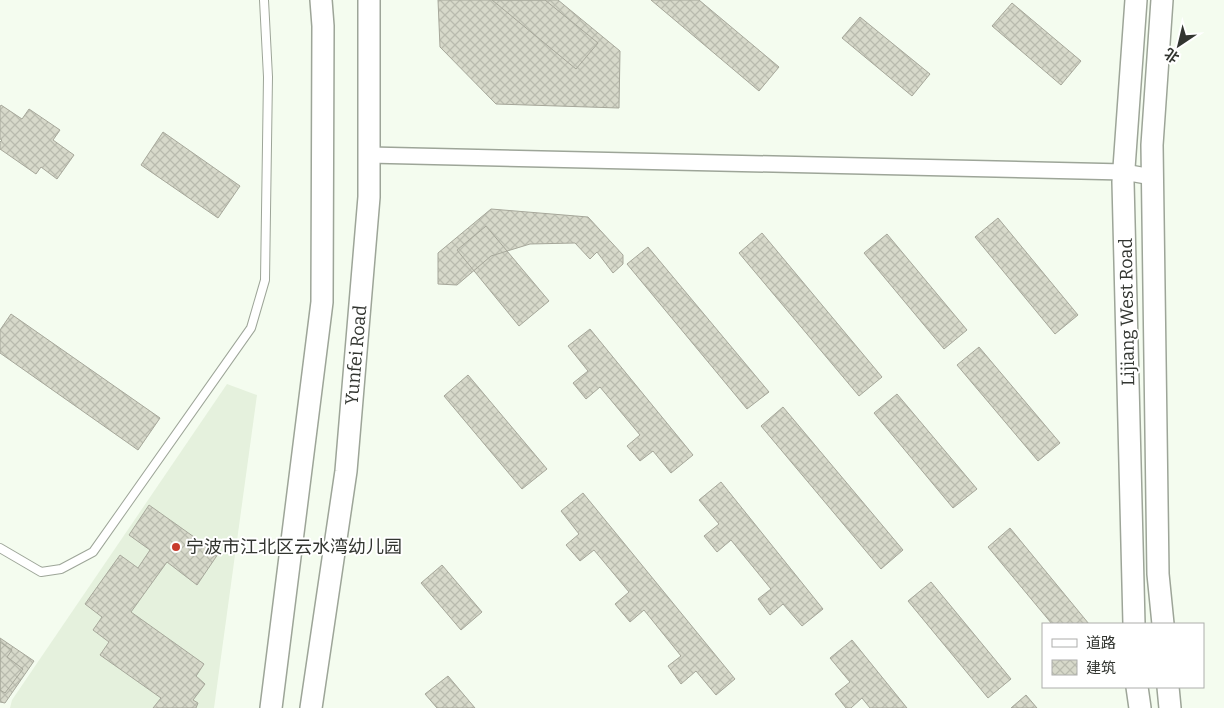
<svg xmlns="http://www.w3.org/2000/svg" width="1224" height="708" viewBox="0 0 1224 708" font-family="Bitter,'Noto Sans SC',serif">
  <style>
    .built { fill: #e5f1dd }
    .building { fill: url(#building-cross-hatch); stroke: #a6a79a }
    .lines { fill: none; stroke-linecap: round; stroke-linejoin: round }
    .service-casing { stroke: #9da598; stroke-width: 10 }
    .minor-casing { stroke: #9da598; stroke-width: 18 }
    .secondary-casing { stroke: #9da598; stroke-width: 24 }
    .service { stroke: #fff; stroke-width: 8 }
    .minor { stroke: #fff; stroke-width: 15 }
    .secondary { stroke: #fff; stroke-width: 21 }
    .poi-dot { fill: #c83b2d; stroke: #fff; stroke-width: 2 }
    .labels { text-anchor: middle; stroke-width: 4; stroke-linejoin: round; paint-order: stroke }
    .street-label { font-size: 18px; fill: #323530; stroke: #fff }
    .poi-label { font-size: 18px; fill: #323530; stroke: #fff; text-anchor: start }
  </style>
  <defs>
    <pattern id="building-cross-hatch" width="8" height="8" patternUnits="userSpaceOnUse" patternTransform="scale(1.25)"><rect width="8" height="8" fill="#d7d9ca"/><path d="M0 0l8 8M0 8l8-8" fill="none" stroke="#b9bbae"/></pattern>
  </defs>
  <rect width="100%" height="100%" fill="#f4fcef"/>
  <path class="built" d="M227,384l30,11 -43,313h-204l2,-8z"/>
  <path class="building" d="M438,0h120l62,51 -1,57 -123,-4 -56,-57z
    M492,0h53l53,43 -22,26z
    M651,0h48l80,67 -20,24z
    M1012,3l69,58 -20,24 -69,-59z
    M860,17l70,57 -18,22 -70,-58z
    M1,105l21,14 7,-10 31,21 -7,10 21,15 -17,24 -16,-12 -5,7 -36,-25v-7l2,-2 -2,-1v-32z
    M163,132l77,54 -22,32 -77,-53z
    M491,209l97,8 35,38v9l-10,9 -16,-21 -7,7 -15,-16 -45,1 -39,12 -34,29 -19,-1v-31z
    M998,218l80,97 -23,19 -80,-97z
    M486,226l63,75 -30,25 -62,-76z
    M762,233l120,144 -23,19 -120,-143z
    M887,234l80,96 -23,19 -80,-96z
    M648,247l121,145 -22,17 -120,-145z
    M11,314l149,104 -22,32 -138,-97v-23z
    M590,329l103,126 -22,18 -18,-22 -13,10 -13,-15 13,-11 -40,-48 -14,12 -13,-16 15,-12 -20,-25z
    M979,347l81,96 -22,18 -81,-96z
    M468,375l79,94 -25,20 -78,-93z
    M897,394l80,95 -24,19 -79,-95z
    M783,407l120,143 -22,19 -120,-143z
    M721,482l102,127 -21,17 -19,-22 -13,11 -12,-16 13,-10 -40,-49 -14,12 -13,-16 15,-12 -20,-24z
    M583,493l152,186 -19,16 -20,-24 -15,13 -13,-18 13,-10 -37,-46 -14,12 -15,-18 14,-12 -35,-42 -14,11 -14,-16 13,-11 -18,-23z
    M149,505l69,49 -21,31 -30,-23 -36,50 73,52 -8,12 9,8 -12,16 5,3 -2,5h-43l8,-10 -61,-43 9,-13 -16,-12 9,-13 -17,-13 35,-49 18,13 12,-18 -21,-15z
    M1010,528l79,96h-37l-64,-77z
    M442,565l40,47 -21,18 -40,-47z
    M931,582l80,97 -23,19 -80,-97z
    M0,638l34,23 -29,42 -5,-1z
    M852,640l55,68h-37l-8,-10 -11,10h-5l-11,-14 15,-12 -20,-24z
    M0,642l12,8 -5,7 16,12 -18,24 -5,-3z
    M448,676l27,32h-38l-12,-14z
    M1026,695l11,13h-26z"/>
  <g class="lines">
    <defs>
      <path id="service" d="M0,548l41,24 20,-3 32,-17 158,-224 14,-48 3,-203 -4,-77"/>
      <path id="minor" d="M369,155l755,17 28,5"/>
      <path id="secondary" d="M1162,0l-10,145 6,429 5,50
        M1134,624l-11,-442 13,-182
        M1137,687l3,21
        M1168,687l2,21
        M271,708l51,-406 1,-276 -2,-26
        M311,708l35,-237 23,-274v-197"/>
    </defs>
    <use href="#service" class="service-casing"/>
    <use href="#minor" class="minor-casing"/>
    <use href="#secondary" class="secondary-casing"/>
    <use href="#service" class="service"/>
    <use href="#minor" class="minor"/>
    <use href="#secondary" class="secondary"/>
  </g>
  <circle class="poi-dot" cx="176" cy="547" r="5"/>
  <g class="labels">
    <g class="street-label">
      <text transform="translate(1127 312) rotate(-91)" y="6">Lijiang West Road</text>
      <text transform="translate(356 355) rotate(-85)" y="6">Yunfei Road</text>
    </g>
    <g class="poi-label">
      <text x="186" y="553">宁波市江北区云水湾幼儿园</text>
    </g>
  </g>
  <rect x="1042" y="623" width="162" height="65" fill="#ffffff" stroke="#adaeac"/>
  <rect x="1052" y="639" width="25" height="8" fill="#ffffff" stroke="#adaeac"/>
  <text x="1086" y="648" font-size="15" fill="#323530">道路</text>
  <rect x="1052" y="660" width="25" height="15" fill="url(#building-cross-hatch)" stroke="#adaeac"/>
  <text x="1086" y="673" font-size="15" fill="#323530">建筑</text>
  <g transform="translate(1179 45) rotate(215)" stroke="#ffffff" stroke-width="4" paint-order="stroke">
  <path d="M0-4L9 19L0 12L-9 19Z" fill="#323530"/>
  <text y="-8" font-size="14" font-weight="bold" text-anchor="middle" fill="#323530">北</text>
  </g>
</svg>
